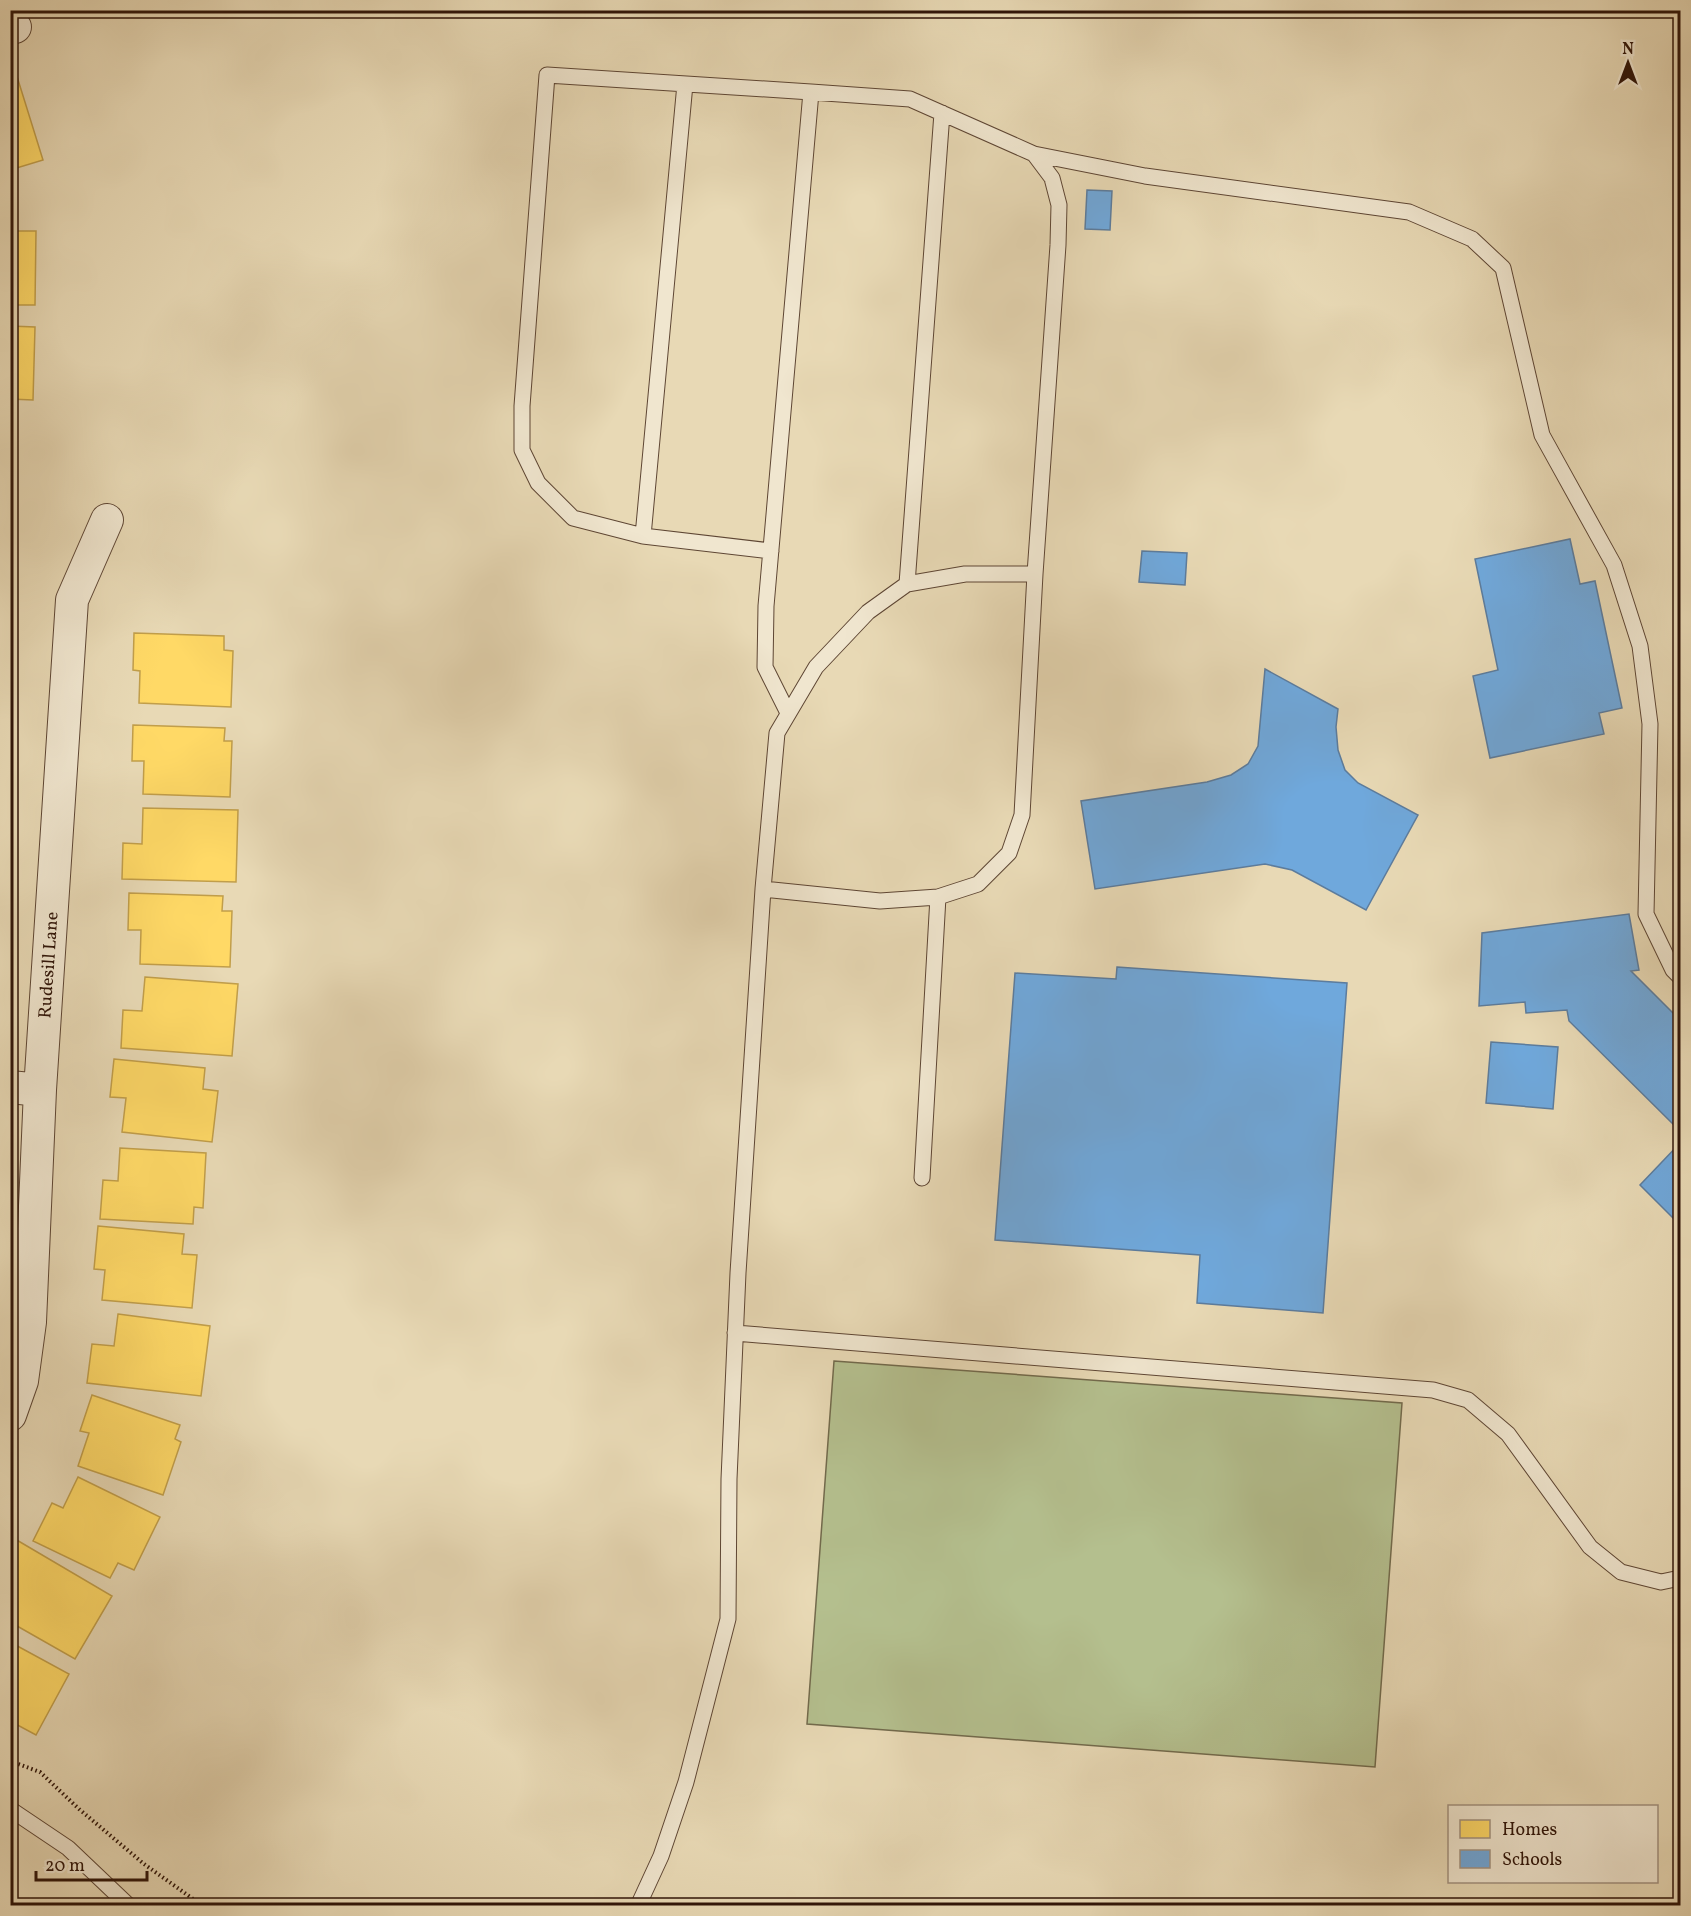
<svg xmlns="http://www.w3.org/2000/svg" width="1691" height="1916" viewBox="0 0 1691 1916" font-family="Vollkorn,serif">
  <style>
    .green { fill: #b4bf8e; stroke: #726a4c; stroke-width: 1.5 }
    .homes { fill: #ffd966; stroke: #c19e4a; stroke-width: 1.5 }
    .schools { fill: #6fa8dc; stroke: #5c7c9d; stroke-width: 1.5 }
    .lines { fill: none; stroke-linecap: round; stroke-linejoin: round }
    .service-casing { stroke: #5e4634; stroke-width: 17 }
    .minor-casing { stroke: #5e4634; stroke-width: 34 }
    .path { stroke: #301509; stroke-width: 4; stroke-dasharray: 1.5 3; stroke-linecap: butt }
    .service { stroke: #f0e6cf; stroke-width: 15 }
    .minor { stroke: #f0e6cf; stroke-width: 32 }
    .labels { text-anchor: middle; stroke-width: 6; stroke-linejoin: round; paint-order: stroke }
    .street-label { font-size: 18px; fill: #301509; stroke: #f0e6cf }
  </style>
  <rect width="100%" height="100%" fill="#e8d9b5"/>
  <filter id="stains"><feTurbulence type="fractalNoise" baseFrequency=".00333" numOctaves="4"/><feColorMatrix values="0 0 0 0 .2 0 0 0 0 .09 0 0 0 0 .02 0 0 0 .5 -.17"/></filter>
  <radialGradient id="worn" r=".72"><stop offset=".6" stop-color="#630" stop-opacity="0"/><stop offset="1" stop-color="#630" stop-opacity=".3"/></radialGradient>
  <path class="green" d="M834,1361l568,42 -27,364 -568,-43z"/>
  <path class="homes" d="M10,54l33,106 -33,10z
    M10,231h26l-1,74h-25z
    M10,326l25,1 -2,73 -23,-1z
    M10,419h5l-1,41h-4z
    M134,633l90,3v14l9,1 -2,56 -92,-4 1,-32 -7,-1z
    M133,725l92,3 -1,13h8l-2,56 -87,-3 1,-33h-12z
    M143,808l95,2 -2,72 -114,-3 1,-36 19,1z
    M129,893l94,3 -1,15h10l-2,56 -90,-3 1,-34h-13z
    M145,977l93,7 -6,72 -111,-8 2,-38 19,1z
    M114,1059l91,9 -2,21 15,2 -6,51 -90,-10 4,-34 -16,-1z
    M120,1148l86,5 -3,55 -9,-1 -1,17 -93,-5 3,-39 15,1z
    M98,1226l86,8 -2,20 15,1 -5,53 -90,-8 3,-30 -11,-1z
    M118,1314l92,12 -9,70 -114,-13 5,-39 22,2z
    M92,1395l88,30 -5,14 6,3 -18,53 -85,-29 11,-33 -9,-2z
    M78,1477l82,40 -26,53 -16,-7 -8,15 -77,-37 19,-38 11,5z
    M15,1539l97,57 -37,63 -65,-37v-31l3,-5 -3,-1v-38z
    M10,1642l59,32 -33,61 -26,-14z"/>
  <path class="schools" d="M1087,190l25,1 -2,39 -25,-1z
    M1570,539l10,45 15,-3 27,127 -23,5 5,21 -114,24 -17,-82 25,-6 -23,-111z
    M1142,551l45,2 -2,32 -46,-3z
    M1265,669l73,40 -2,18 2,23 7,20 13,13 60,32 -52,95 -74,-40 -27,-6 -170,25 -14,-88 126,-19 24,-7 17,-11 10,-18z
    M1629,914l10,56 -8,1 49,49v111l-111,-110 -2,-11 -41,3 -1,-11 -46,4 3,-73z
    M1117,967l230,16 -24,330 -126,-10 3,-48 -205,-15 20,-267 101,6z
    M1491,1042l67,5 -5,62 -67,-6z
    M1680,1143v82l-40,-40z"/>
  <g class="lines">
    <defs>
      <path id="service" d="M1034,154l111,22 264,36 63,27 31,29 39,167 72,130 26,81 10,78 -4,190 27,56 7,7
        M643,536l42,-452
        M771,551l-128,-15 -70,-18 -35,-35 -16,-33v-44l25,-331 264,17
        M907,584l35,-471
        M763,889l117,12 58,-4 40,-13 31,-31 13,-38 13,-241 23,-329 1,-40 -7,-27 -18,-24 -124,-55 -99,-7 -45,514 -1,61 23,46
        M922,1178l16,-281
        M735,1333l698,57 35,10 40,34 82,113 31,25 40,10 19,-4
        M10,1809l58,39 61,58
        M638,1906l23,-50 25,-74 42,-163 1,-140 9,-206 25,-384 14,-156 39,-66 52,-55 39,-28 58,-10h70"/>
      <path id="minor" d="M10,27h5
        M10,1087l30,3
        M10,1415l12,-34 8,-59 10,-232 32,-490 35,-80"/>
    </defs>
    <use href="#service" class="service-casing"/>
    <use href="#minor" class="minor-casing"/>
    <path class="path" d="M10,1761l30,11 39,37 65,55 59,42"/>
    <use href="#service" class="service"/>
    <use href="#minor" class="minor"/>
  </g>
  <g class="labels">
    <g class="street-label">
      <text transform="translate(48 965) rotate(-86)" y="6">Rudesill Lane</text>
    </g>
  </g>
  <rect width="1691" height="1916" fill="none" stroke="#e8d9b5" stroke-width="36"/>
  <rect x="12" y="12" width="1667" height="1892" fill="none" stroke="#301509" stroke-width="3"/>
  <rect x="18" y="18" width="1655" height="1880" fill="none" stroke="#301509" stroke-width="1.5"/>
  <rect x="1448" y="1805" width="210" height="78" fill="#f0e6cf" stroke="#a39280" stroke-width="1.5"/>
  <rect x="1460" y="1820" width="30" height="18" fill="#ffd966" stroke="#a39280" stroke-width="1.5"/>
  <text x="1502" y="1835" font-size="18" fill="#301509">Homes</text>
  <rect x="1460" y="1850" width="30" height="18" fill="#6fa8dc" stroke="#a39280" stroke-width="1.5"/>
  <text x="1502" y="1865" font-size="18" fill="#301509">Schools</text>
  <g transform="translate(1628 63)" stroke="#f0e6cf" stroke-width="4.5" paint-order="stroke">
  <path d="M0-4.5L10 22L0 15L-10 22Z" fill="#301509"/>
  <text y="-9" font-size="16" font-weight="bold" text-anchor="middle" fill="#301509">N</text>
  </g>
  <path d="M36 1871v9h111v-9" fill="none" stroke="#301509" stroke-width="3"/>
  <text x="45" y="1871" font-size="18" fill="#301509" stroke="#f0e6cf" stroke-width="4.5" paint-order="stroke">20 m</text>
  <rect width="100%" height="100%" filter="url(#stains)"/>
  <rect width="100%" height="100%" fill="url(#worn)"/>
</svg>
